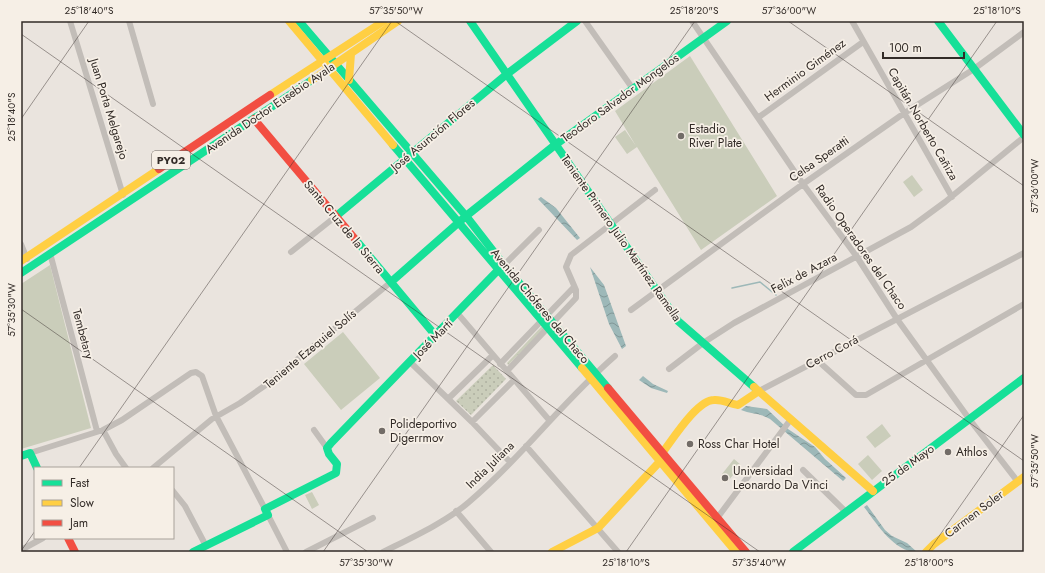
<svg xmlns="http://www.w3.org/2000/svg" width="1045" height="573" viewBox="0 0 1045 573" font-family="Jost,sans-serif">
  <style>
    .grass { fill: url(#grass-tufts) }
    .park { fill: url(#park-dots) }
    .pitch { fill: #cacdba }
    .water { fill: url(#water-waves) }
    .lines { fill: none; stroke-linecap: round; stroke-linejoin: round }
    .stream { stroke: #9db8b8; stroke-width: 1.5 }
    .street { stroke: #c2bdb8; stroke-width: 6 }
    .fast { stroke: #16e098; stroke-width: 8 }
    .slow { stroke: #ffcf43; stroke-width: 8 }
    .jam { stroke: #f24e42; stroke-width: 8 }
    .ticks { fill: none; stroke: #322b27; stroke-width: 1; stroke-opacity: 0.45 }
    .poi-dot { fill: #726c67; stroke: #f6efe6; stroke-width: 1.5 }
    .labels { text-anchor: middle; stroke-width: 3.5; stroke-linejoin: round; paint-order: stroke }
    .shield { fill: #f6efe6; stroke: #6d6660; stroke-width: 1 }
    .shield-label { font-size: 11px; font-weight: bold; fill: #322b27 }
    .street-label { font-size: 12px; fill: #322b27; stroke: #f6efe6 }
    .poi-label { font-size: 12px; fill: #322b27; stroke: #f6efe6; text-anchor: start }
    .neatline { fill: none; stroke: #322b27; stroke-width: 1.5 }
    .ticks-label { font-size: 10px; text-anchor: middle; fill: #322b27 }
  </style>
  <defs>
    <pattern id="grass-tufts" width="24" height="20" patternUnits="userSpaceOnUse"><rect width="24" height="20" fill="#cacdba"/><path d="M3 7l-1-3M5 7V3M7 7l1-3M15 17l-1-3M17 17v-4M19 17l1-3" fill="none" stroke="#aeb0a0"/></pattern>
    <pattern id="park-dots" width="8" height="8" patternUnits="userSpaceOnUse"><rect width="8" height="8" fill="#cacdba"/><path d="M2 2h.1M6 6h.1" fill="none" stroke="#aeb0a0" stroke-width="1.8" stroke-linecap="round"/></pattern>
    <pattern id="water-waves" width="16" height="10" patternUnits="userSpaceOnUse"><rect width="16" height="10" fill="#9db8b8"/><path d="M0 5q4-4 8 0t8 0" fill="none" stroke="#819696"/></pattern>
  </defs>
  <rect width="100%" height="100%" fill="#eae4de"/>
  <path class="grass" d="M542,326l3,3 -37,36 -1,-2z"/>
  <path class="park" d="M493,365l13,14 -35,36 -15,-14z"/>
  <path class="pitch" d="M690,56l87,140 -76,54 -64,-103 -10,7 -12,-17 10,-7 11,16 -21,-35z
    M912,175l11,15 -9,7 -11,-15z
    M50,265l41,163 -70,21v-165z
    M343,332l37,46 -39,32 -37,-46z
    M465,396l10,10 -5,5 -10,-10z
    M882,424l9,12 -16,12 -9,-11z
    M868,455l14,16 -10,9 -14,-16z
    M734,459l7,6 -12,15 -7,-6z
    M312,492l7,13 -7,4 -7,-14z"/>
  <path class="water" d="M541,197l15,11 24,30 -3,2 -39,-41z
    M590,267l14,18 22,61 -4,3 -13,-25z
    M643,376l10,8 15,7 -1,2 -16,-5 -12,-8z
    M746,406l21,3 21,20 27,18 10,12 21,19 -3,3 -73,-62c-10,-6 -19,-5 -29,-9z
    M867,505l18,25 7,6 15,7 10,9c-23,0 -40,-28 -53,-45z"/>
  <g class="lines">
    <path class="stream" d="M732,288l28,-6 16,13"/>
    <path class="street" d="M70,21l53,174
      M129,21l24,83
      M585,21l48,68
      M692,21l111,163 54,73 40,62 73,101 48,62
      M852,21l100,176
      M759,117l104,-75
      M21,244l6,15
      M291,252l44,-35
      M50,253l47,178
      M504,265l35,-35
      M631,310l172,-126 100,-70 71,-45 50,-37
      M458,314l92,107
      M817,360l39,35h10l158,-91
      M410,362l62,60 38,40
      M500,364l74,-77
      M669,369l34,-26 31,-20 177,-96 34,-25 79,-65
      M507,371l69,-73v-8l-10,-23 5,-12 84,-65
      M759,391l265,-138
      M448,399l45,-44
      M472,422l42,-42
      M103,430l13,24 10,14
      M314,430l13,18
      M526,446l92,106
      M30,453l73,-23 19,-10 69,-47 5,-1 6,4 14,40 49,93
      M153,468l59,-49 28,-16 30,-21 121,-100
      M803,470l43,42
      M173,491l12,15 21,40
      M456,511l35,41
      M268,515l19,37
      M715,521l76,-102
      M21,550l22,-12
      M306,552l67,-34
      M383,552c28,-14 63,-30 86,-50 53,-45 94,-101 146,-146"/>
    <path class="fast" d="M299,21l167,195 38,49 104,123
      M470,21l208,300 76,66
      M938,21l86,114
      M393,145l189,223
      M335,217l172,-143 70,-53
      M355,239l80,96
      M21,273l291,-193
      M391,282l75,-66 89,-71 172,-124
      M21,456l9,-3 7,15
      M193,552l75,-37 -3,-6 71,-36 1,-9 -8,-10 -2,-6 4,-5 172,-178
      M793,552l231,-174"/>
    <path class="slow" d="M289,21l104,124
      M312,80l86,-59
      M349,80l2,-26
      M270,95l114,-74
      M21,261l138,-92
      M582,368l154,184
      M754,387l119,104
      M659,457c11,-13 37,-57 55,-57 8,-1 16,4 24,5l21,-14
      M552,552l46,-24 66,-71
      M926,552l8,-8 90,-67"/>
    <path class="jam" d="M254,119l101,120
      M159,169l111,-74
      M608,388l138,164
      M68,538l7,14"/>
  </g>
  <path class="ticks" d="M395,21l629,440M788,21l236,165M21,34l739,518M21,119l68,-98M21,309l347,243M79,468l313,-447M21,551l14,-20M323,552l372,-531M626,552l371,-531M928,552l96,-137"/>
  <g class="poi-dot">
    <circle cx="681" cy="136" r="4"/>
    <circle cx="382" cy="431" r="4"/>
    <circle cx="690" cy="444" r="4"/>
    <circle cx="948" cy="452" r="4"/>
    <circle cx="725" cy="478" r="4"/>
  </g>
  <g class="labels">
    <rect class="shield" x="152" y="151" width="38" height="18" rx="3"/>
    <g class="shield-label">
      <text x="171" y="164">PY02</text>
    </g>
    <g class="street-label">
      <text transform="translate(805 70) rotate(-36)" y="4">Herminio Giménez</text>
      <text transform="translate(620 98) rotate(-36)" y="4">Teodoro Salvador Mongelos</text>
      <text transform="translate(270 108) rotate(-34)" y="4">Avenida Doctor Eusebio Ayala</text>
      <text transform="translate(109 109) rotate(73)" y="4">Juan Porta Melgarejo</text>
      <text transform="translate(923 124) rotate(60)" y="4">Capitán Norberto Cañiza</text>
      <text transform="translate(433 135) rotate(-40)" y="4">José Asunción Flores</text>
      <text transform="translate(819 159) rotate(-35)" y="4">Celsa Speratti</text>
      <text transform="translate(344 227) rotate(50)" y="4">Santa Cruz de la Sierra</text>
      <text transform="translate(621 238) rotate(55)" y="4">Teniente Primero Julio Martínez Ramella</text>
      <text transform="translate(861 247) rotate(55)" y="4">Radio Operadores del Chaco</text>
      <text transform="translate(804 273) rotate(-28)" y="4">Felix de Azara</text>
      <text transform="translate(540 306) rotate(50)" y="4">Avenida Chóferes del Chaco</text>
      <text transform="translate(83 334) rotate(75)" y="4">Tembetary</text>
      <text transform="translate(433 339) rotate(-45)" y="4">José Martí</text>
      <text transform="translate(310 349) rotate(-40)" y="4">Teniente Ezequiel Solís</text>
      <text transform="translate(832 352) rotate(-28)" y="4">Cerro Corá</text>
      <text transform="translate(490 465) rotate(-44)" y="4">India Juliana</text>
      <text transform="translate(908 465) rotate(-36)" y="4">25 de Mayo</text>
      <text transform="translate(974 514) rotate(-37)" y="4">Carmen Soler</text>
    </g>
    <g class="poi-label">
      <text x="689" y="133">Estadio<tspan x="689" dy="14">River Plate</tspan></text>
      <text x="390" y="428">Polideportivo<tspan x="390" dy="14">Digerrmov</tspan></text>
      <text x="698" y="448">Ross Char Hotel</text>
      <text x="956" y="456">Athlos</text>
      <text x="733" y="475">Universidad<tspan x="733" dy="14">Leonardo Da Vinci</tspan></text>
    </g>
  </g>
  <rect width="1045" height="573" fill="none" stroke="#f6efe6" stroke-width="44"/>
  <rect x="34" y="467" width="140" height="72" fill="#f6efe6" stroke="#a8a19a"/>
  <rect x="42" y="480" width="20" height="6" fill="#16e098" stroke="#a8a19a"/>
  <text x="70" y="487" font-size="12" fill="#322b27">Fast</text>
  <rect x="42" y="500" width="20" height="6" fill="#ffcf43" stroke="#a8a19a"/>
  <text x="70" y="507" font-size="12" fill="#322b27">Slow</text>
  <rect x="42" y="520" width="20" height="6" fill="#f24e42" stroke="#a8a19a"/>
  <text x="70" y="527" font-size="12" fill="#322b27">Jam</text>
  <path d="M883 52v6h81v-6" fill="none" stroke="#322b27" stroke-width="2"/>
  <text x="889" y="52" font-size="12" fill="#322b27" stroke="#f6efe6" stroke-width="3" paint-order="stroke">100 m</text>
  <rect x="22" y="22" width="1001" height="529" class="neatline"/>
  <g class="ticks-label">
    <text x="89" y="14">25°18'40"S</text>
    <text x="396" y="14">57°35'50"W</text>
    <text x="694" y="14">25°18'20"S</text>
    <text x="789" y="14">57°36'00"W</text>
    <text x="997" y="14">25°18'10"S</text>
    <text transform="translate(11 117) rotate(-90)" y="4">25°18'40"S</text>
    <text transform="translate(1034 186) rotate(-90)" y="4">57°36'00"W</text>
    <text transform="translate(11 310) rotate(-90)" y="4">57°35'30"W</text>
    <text transform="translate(1034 461) rotate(-90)" y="4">57°35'50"W</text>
    <text x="366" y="566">57°35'30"W</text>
    <text x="626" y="566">25°18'10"S</text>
    <text x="759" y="566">57°35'40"W</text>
    <text x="929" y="566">25°18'00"S</text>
  </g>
</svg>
